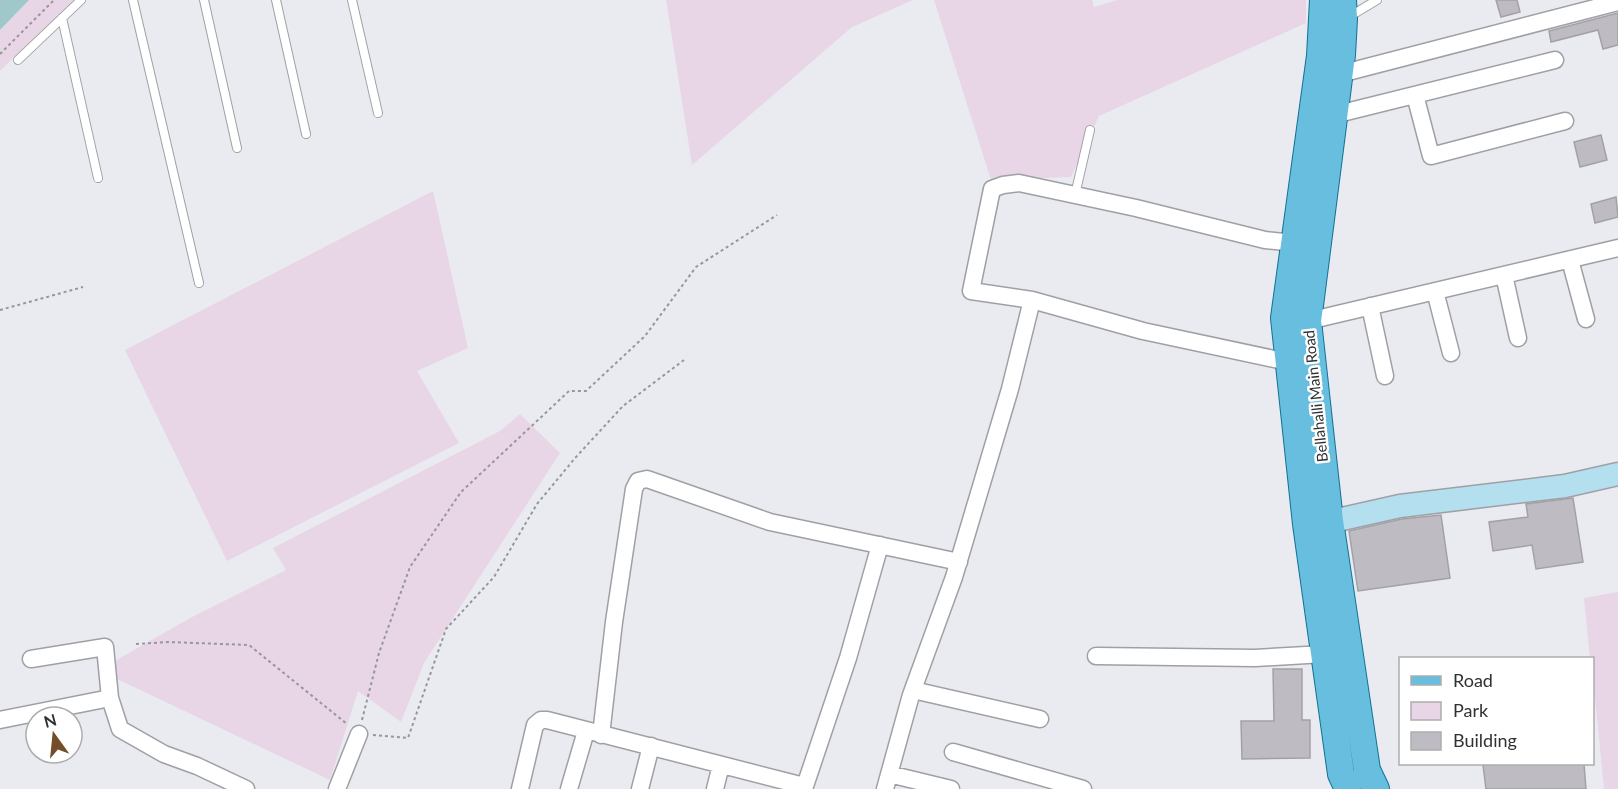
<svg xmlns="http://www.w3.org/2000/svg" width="1618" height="789" viewBox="0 0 1618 789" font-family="Lato,sans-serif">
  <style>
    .green { fill: #e8d6e6 }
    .water { fill: #a0c7c9 }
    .building { fill: #bebcc2; stroke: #a2a1a6; stroke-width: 1.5 }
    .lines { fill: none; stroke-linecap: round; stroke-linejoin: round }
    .lane-casing { stroke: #9ea0a5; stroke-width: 10 }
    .street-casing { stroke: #9ea0a5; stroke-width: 19 }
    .secondary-casing { stroke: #9ea0a5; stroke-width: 25 }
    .primary-casing { stroke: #127194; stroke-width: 28 }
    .path { stroke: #95979b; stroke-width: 2; stroke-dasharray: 3 3; stroke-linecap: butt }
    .lane { stroke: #fff; stroke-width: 8 }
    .street { stroke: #fff; stroke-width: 16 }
    .secondary { stroke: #b3dfee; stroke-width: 22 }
    .primary { stroke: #67bede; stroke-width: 26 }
    .labels { text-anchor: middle; stroke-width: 5; stroke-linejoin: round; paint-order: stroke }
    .street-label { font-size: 15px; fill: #303133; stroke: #fff }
  </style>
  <rect width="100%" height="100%" fill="#e9ebf1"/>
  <path class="green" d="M29,0h44l-73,71v-41z
    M666,0h247l-61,27 -160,138z
    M934,0h158l2,7 23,-7h189v23l-207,93 -28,61 -80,3z
    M433,191l35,157 -51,23 42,72 -232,118 -102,-211z
    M520,414l40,39 -136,210 -23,59 -43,-31 -28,89 -215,-102 -2,-16 79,-45 94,-47 -13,-22 227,-117z
    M1618,592v197h-14l-11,-111 -1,-20h-2l-6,-60z"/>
  <path class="water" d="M0,0h29l-29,30z"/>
  <path class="building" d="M1496,0h21l3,12 -19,5z
    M1618,13v32l-15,4 -5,-19 -47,12 -2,-11z
    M1601,135l6,25 -27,7 -6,-25z
    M1616,197l2,20 -23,6 -4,-19z
    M1573,498l10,64 -47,7 -4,-24 -39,6 -4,-29 39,-5 -2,-13z
    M1441,515l9,63 -92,13 -9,-60 53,-12z
    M1273,669h29v51h8v38l-68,1 -1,-38h33z
    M1499,764h85l2,25h-100l-3,-24z"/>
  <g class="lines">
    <defs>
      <path id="lane" d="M133,0l66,283
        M204,0l33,148
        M276,0l30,134
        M352,0l26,113
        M62,18l36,160
        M1347,18l30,-18
        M18,60l63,-60
        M1075,195l15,-65"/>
      <path id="street" d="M1340,74l278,-72
        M1415,95l16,61 134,-35
        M1334,115l221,-55
        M1570,260l16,59
        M1504,275l14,63
        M1435,291l16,62
        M1370,306l15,70
        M1308,321l310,-73
        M1288,362l-145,-31 -111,-31 -61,-9 21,-102 11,-4 16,-2 117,25 129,32 29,3
        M1096,656l159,2 69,-4
        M31,659l74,-12 5,51 10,31 44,25 33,12 49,23
        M913,690l127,29
        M0,720l110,-22
        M601,735l13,-113 20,-133 4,-8 9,-2 123,43 189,40
        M953,752l130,37
        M889,774l62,15
        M337,789l22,-55
        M520,789l15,-64 6,-5h6l257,66
        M569,789l17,-58
        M640,789l11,-43
        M715,789l6,-24
        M804,789l44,-131 32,-113
        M885,789l26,-94 43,-118 56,-188 22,-89"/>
      <path id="secondary" d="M1314,523l28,-4 58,-13 165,-20 53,-12"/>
      <path id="primary" d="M1323,0l-3,56 -36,262 22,206 35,250 7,15
        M1343,0l1,19 -2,36 -34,266 22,200 37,249 9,19"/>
    </defs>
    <use href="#lane" class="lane-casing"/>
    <use href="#street" class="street-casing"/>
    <use href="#secondary" class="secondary-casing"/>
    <use href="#primary" class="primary-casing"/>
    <path class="path" d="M0,54l54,-54
      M0,310l83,-23
      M136,644l32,-2 81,3 98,79
      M362,720l17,-67 31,-86 51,-75 108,-101h17l59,-55 51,-69 81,-52
      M373,735l35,3 38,-109 48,-52 43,-73 39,-47 47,-51 61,-46"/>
    <use href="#lane" class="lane"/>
    <use href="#street" class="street"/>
    <use href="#secondary" class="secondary"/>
    <use href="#primary" class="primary"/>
  </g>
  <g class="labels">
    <g class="street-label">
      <text transform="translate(1316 396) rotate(-96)" y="5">Bellahalli Main Road</text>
    </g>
  </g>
  <rect x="1399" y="657" width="195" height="108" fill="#ffffff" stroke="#acadad" stroke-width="1.5"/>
  <rect x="1411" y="676" width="30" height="9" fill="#67bede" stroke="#acadad" stroke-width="1.5"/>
  <text x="1453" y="687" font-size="18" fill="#303133">Road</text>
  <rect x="1411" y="702" width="30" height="18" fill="#e8d6e6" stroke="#acadad" stroke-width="1.5"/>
  <text x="1453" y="717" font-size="18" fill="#303133">Park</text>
  <rect x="1411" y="732" width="30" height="18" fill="#bebcc2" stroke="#acadad" stroke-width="1.5"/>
  <text x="1453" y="747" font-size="18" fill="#303133">Building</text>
  <g transform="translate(54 735) rotate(345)"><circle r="28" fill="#ffffff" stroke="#acadad" stroke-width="1.5"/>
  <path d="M0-4.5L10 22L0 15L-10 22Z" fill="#734e29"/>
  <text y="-9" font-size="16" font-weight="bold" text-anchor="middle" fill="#303133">N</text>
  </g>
</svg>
